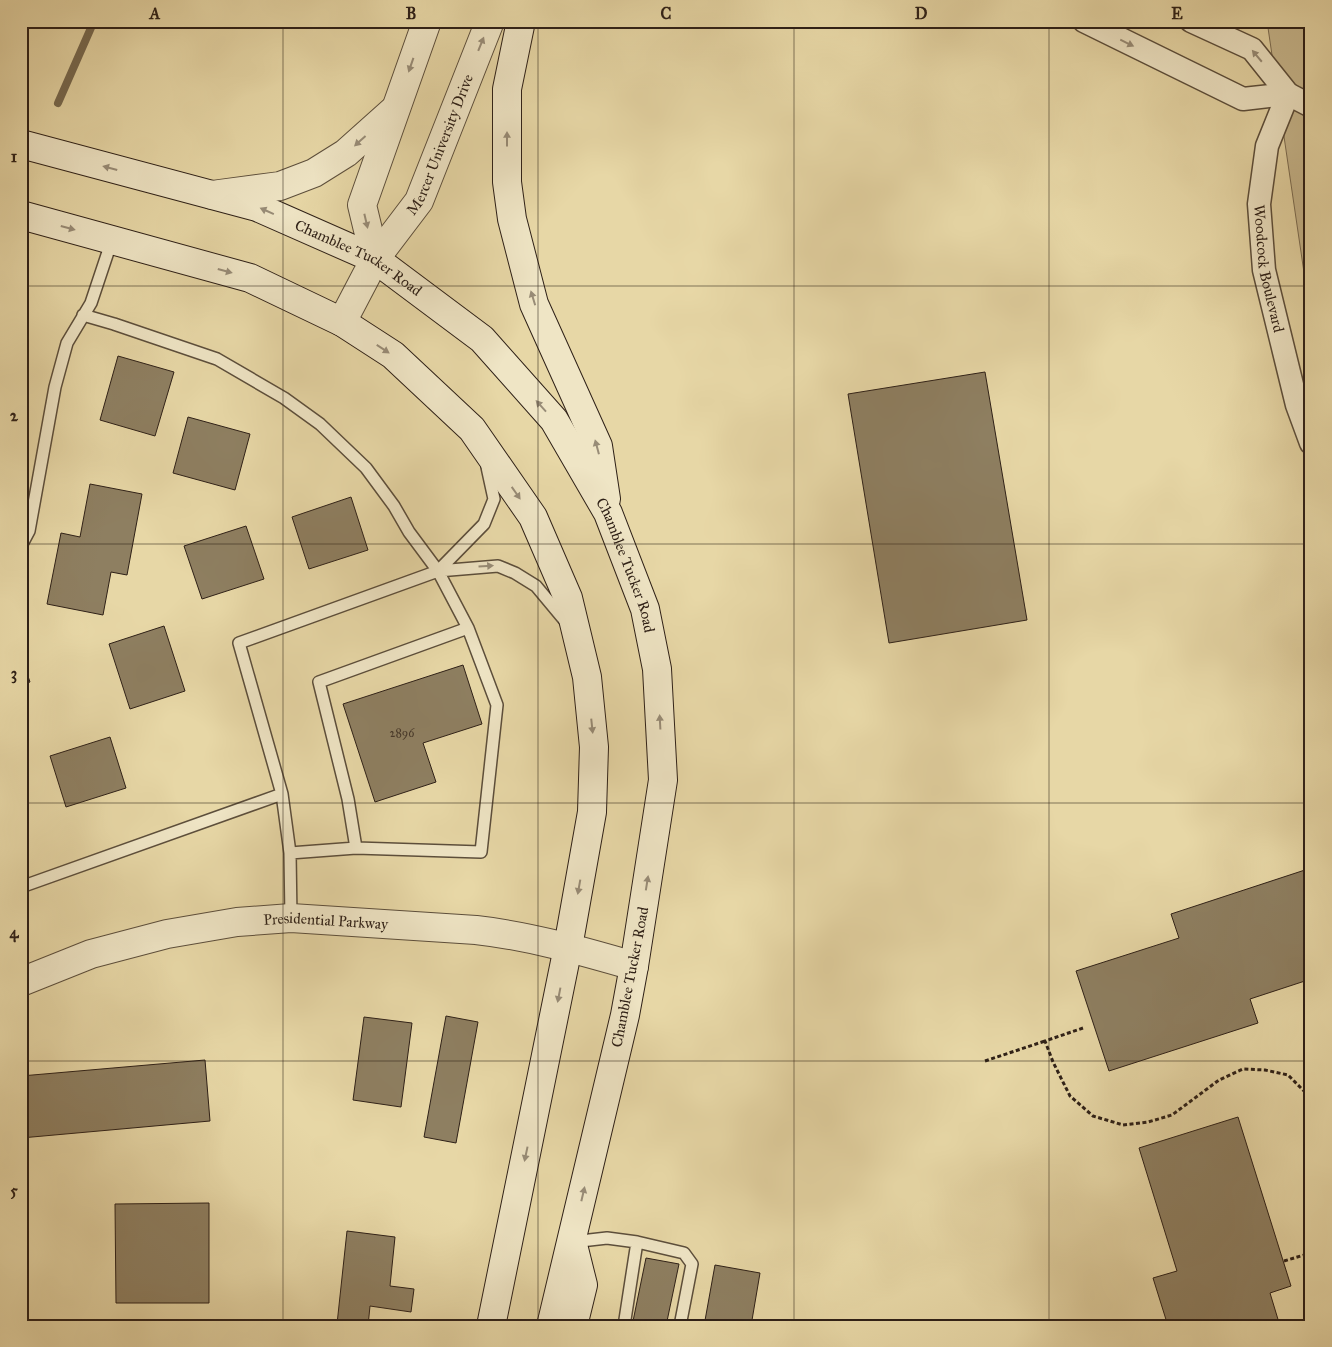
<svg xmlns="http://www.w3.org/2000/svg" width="1332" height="1347" viewBox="0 0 1332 1347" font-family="'IM FELL Great Primer',serif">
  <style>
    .green { fill: #c8b88e; stroke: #7b6c52 }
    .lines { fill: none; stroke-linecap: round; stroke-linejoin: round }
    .stream { stroke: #77694f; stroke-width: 8 }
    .building { fill: #8e7f61; stroke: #2e2017 }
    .service-casing { stroke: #5c4e3b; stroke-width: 14 }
    .minor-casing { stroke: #5c4e3b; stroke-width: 25 }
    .tertiary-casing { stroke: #5c4e3b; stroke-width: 30 }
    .secondary-casing { stroke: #2e2017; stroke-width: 30 }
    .path { stroke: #2e2017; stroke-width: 3; stroke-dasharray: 4 2.5; stroke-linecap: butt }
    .service { stroke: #efe5c5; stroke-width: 11 }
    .minor { stroke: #efe5c5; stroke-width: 22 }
    .tertiary { stroke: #efe5c5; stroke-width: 28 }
    .secondary { stroke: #efe5c5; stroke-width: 28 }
    .oneway { fill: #988c77 }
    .grid { fill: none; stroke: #2e2017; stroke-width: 1; stroke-opacity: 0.55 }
    .labels { text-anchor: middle; stroke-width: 4; stroke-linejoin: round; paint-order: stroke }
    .number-label { font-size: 12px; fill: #46382a }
    .street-label { font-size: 15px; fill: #2e2017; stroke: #efe5c5 }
    .neatline { fill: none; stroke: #2e2017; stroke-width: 2 }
    .grid-label { font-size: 16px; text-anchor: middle; font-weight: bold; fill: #2e2017 }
  </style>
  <rect width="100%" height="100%" fill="#e7d7a6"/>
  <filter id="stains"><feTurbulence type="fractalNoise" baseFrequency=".004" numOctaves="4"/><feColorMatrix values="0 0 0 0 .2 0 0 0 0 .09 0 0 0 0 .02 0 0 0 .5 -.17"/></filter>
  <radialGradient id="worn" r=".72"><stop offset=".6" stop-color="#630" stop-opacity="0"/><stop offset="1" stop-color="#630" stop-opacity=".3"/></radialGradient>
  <path class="green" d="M1267,21h44v299z"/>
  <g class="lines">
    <path class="stream" d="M58,103l36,-82"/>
  </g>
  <path class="building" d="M118,356l56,16 -19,64 -55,-16z
    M985,372l42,248 -138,23 -41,-249z
    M188,417l62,17 -15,56 -62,-17z
    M90,484l52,10 -15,81 -16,-3 -8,43 -56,-11 14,-71 19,4z
    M351,497l17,53 -59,19 -17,-52z
    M246,526l18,53 -62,20 -18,-53z
    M164,626l21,65 -55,18 -21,-65z
    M21,656l9,26 -9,3z
    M463,665l19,59 -59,19 13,39 -61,20 -32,-98z
    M110,737l16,51 -60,19 -16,-51z
    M21,810l7,22 -7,2z
    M1311,868v111l-61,20 8,24 -149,48 -33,-100 103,-33 -8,-24z
    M446,1016l32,6 -22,121 -32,-6z
    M364,1017l48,6 -11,84 -48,-7z
    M205,1060l5,61 -189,17v-62z
    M1238,1117l53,169 -21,7 10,33h-112l-15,-48 24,-7 -38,-123z
    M209,1203v100h-93l-1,-99z
    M347,1231l48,6 -5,49 24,3 -3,23 -41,-6 -2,20 -31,-2z
    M646,1258l33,6 -13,62h-34z
    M715,1265l45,8 -9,53h-47z"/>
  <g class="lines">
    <defs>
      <path id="service" d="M83,315l31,9 103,35 67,39 36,26 46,44 28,38 15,26 29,39 30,57 29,77 -16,147 -125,-4 -66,5
        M21,546l8,-15 26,-144 12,-44 24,-40 21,-63
        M438,571l46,-47 10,-25 -7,-32
        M356,848l-8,-49 -29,-117 149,-54
        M21,887l261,-93
        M291,918l-1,-65 -8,-59 -43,-151 199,-72 60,-5 17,7 21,13 30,36
        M572,1242l35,-4 30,4 47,11 8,11 -12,62
        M624,1326l13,-84"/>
      <g id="minor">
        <path d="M1084,21l159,78 45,-5"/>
        <path d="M1191,21l61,28 36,45 23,12"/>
        <path id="s1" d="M1288,94l-21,52 -8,58 5,66 33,135 14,38"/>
      </g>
      <g id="tertiary">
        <path d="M212,195l68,-9 34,-13 32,-20 47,-42"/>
        <path d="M375,259l-13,-54 65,-184"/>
        <path id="s2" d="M342,322l33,-63 44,-58 71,-180"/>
        <path id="s3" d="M21,982l70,-28 76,-20 70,-12 54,-4 185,12c54,6 106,21 158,36"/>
      </g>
      <g id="secondary">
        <path d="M521,21l-14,68v93l5,37 22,85 64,142 8,53"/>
        <path id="s4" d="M21,144l236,63 118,52 107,80 72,81 54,93 37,96 12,60 6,111 -29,186 -9,49 -74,311"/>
        <path d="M21,215l229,63 92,44 51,33 79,74 61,88 35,81 19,79 7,70 -2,65 -24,135 -77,379"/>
        <path d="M573,1326l10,-41 -10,-40"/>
      </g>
    </defs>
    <use href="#service" class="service-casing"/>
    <use href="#minor" class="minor-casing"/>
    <use href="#tertiary" class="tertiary-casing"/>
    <use href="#secondary" class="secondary-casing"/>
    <path class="path" d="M1083,1028l-38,13 8,21 17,34 23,20 30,9 25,-3 24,-7 47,-35 24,-11 22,1 23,5 17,17 6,16
      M985,1061l60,-20
      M1284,1261l27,-8"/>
    <use href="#service" class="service"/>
    <use href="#minor" class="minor"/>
    <use href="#tertiary" class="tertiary"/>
    <use href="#secondary" class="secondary"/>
  </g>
  <defs><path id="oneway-solid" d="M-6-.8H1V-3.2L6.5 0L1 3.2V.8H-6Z" transform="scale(1.25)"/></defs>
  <g class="oneway">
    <use href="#oneway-solid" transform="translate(1127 43) rotate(26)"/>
    <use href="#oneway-solid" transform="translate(481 44) rotate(-68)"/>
    <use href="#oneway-solid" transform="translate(1257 56) rotate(-130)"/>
    <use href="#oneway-solid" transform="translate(411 65) rotate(109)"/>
    <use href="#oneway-solid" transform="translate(507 139) rotate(-90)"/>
    <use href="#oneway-solid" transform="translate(360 141) rotate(138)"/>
    <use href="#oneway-solid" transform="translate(110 168) rotate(-165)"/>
    <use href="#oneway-solid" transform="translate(267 211) rotate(-156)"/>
    <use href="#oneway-solid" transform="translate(366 221) rotate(77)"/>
    <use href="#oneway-solid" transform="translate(68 228) rotate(15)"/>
    <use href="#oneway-solid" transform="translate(225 271) rotate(15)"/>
    <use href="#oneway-solid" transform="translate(533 298) rotate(-107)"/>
    <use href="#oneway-solid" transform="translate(383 349) rotate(33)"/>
    <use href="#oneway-solid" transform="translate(541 406) rotate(-132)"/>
    <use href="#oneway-solid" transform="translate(597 447) rotate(-105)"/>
    <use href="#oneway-solid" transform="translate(516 493) rotate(55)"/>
    <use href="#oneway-solid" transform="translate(486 566) rotate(-4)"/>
    <use href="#oneway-solid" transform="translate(660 722) rotate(-93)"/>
    <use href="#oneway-solid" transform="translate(592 726) rotate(84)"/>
    <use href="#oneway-solid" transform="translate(647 883) rotate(-81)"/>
    <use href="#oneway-solid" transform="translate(579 887) rotate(100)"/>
    <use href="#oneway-solid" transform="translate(559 995) rotate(101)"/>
    <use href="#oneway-solid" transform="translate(526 1154) rotate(102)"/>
    <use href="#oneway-solid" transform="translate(583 1194) rotate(-77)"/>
  </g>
  <path class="grid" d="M283,21v1305M538,21v1305M794,21v1305M1049,21v1305M21,286h1290M21,544h1290M21,803h1290M21,1061h1290"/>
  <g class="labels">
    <g class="number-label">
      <text x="402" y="737">2896</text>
    </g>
    <g class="street-label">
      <text dy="5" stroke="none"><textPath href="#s2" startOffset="204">Mercer University Drive</textPath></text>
      <text dy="5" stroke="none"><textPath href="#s4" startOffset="358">Chamblee Tucker Road</textPath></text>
      <text dy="5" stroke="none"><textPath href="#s1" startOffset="180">Woodcock Boulevard</textPath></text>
      <text dy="5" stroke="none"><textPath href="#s4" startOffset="778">Chamblee Tucker Road</textPath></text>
      <text dy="5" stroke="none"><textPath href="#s3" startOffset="314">Presidential Parkway</textPath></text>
      <text transform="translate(630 977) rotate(-79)" y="5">Chamblee Tucker Road</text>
    </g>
  </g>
  <rect width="1332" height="1347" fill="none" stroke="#e7d7a6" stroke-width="55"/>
  <rect x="28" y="28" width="1276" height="1292" class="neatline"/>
  <g class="grid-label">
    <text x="155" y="19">A</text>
    <text x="411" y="19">B</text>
    <text x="666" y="19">C</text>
    <text x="921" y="19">D</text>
    <text x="1177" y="19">E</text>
    <text x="14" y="162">1</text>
    <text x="14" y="421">2</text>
    <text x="14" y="679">3</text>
    <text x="14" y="938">4</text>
    <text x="14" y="1196">5</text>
  </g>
  <rect width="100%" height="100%" filter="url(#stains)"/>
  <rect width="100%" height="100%" fill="url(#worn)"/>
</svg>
